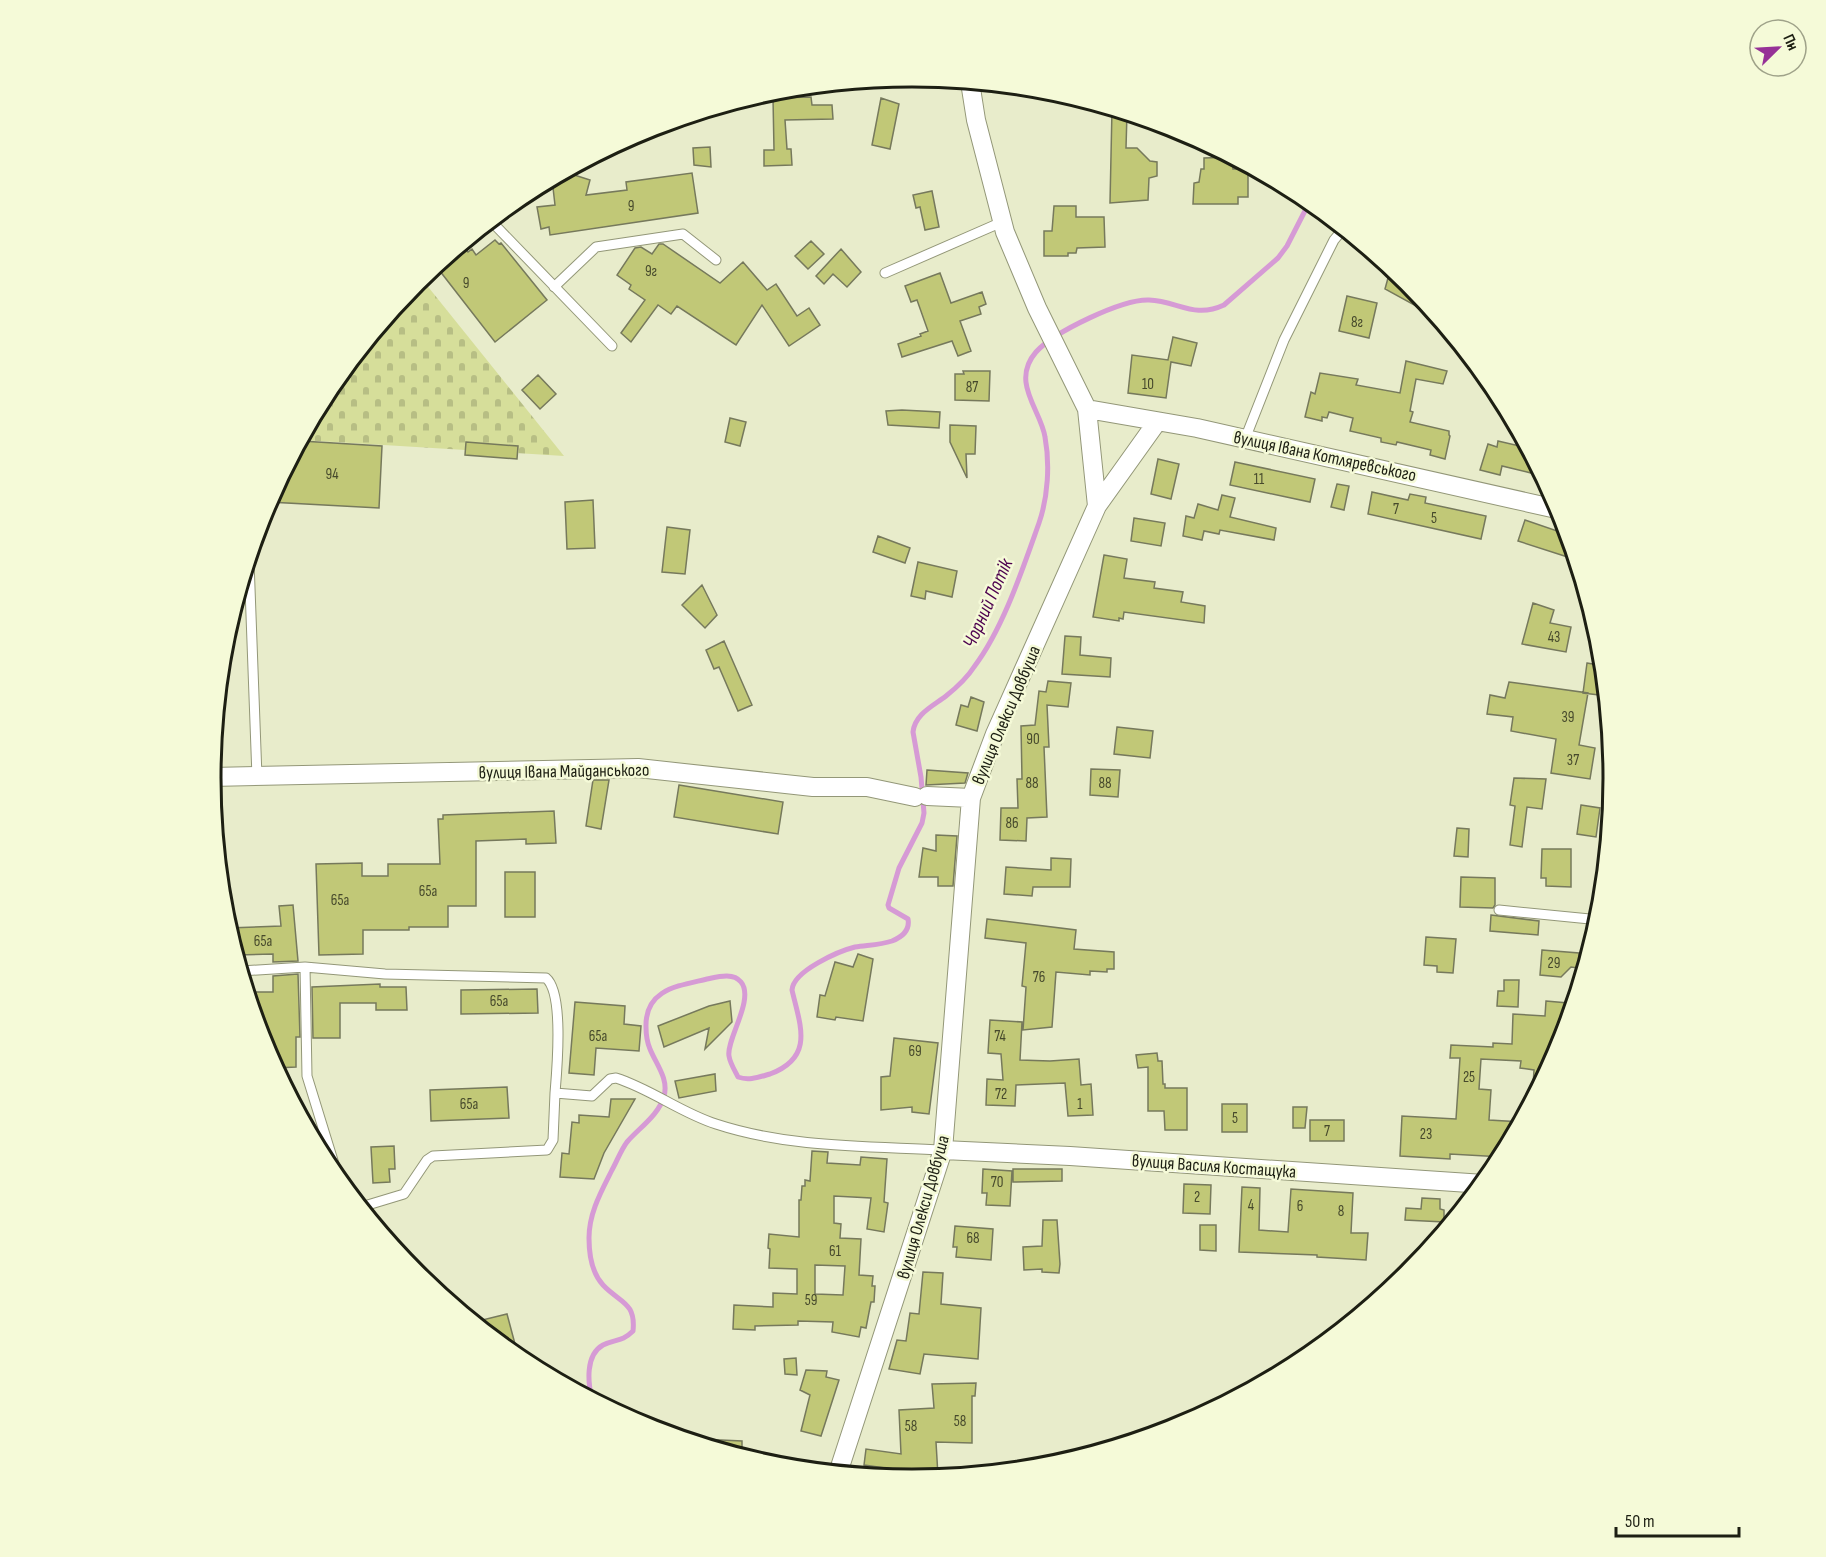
<svg xmlns="http://www.w3.org/2000/svg" width="1826" height="1557" viewBox="0 0 1826 1557" font-family="'Sofia Sans Condensed',sans-serif">
  <style>
    .cemetery { fill: url(#cemetery-stones) }
    .lines { fill: none; stroke-linecap: round; stroke-linejoin: round }
    .stream { stroke: #d69ad5; stroke-width: 5 }
    .building { fill: #c1c877; stroke: #76795c; stroke-width: 1.5; fill-rule: evenodd }
    .service-casing { stroke: #939778; stroke-width: 11 }
    .minor-casing { stroke: #939778; stroke-width: 20 }
    .service { stroke: #fff; stroke-width: 9 }
    .minor { stroke: #fff; stroke-width: 18 }
    .labels { text-anchor: middle; stroke-width: 5; stroke-linejoin: round; paint-order: stroke }
    .number-label { font-size: 15px; fill: #46492c }
    .street-label { font-size: 18px; fill: #1d1f13; stroke: #f5fad8 }
    .water-label { font-size: 20px; font-style: italic; fill: #4d024f; stroke: #f5fad8 }
    .rim { fill: none; stroke: #1d1f13; stroke-width: 3 }
  </style>
  <defs>
    <pattern id="cemetery-stones" width="16" height="16" patternUnits="userSpaceOnUse" patternTransform="scale(1.5)"><rect width="16" height="16" fill="#d6de9a"/><path d="M2 7V4a2 2 0 0 1 4 0v3zM10 15v-3a2 2 0 0 1 4 0v3z" fill="#b7be84"/></pattern>
  </defs>
  <rect width="100%" height="100%" fill="#e8eccb"/>
  <path class="cemetery" d="M421,278l143,178 -262,-16 28,-52z"/>
  <g class="lines">
    <path class="stream" d="M592,1399c-4,-16 -7,-44 11,-54 12,-6 19,-3 30,-14 3,-29 -13,-28 -30,-46 -11,-12 -14,-31 -14,-47 0,-25 12,-46 23,-68 5,-9 9,-20 15,-28 12,-14 32,-27 37,-46 5,-17 -8,-32 -14,-47 -3,-7 -4,-14 -4,-22 -1,-38 32,-41 61,-48 10,-2 26,-7 34,3 14,17 -15,58 -12,74 1,7 6,15 9,21 11,4 21,0 32,-3 45,-17 30,-49 22,-84 1,-19 47,-39 63,-43 13,-2 25,-2 37,-6 10,-4 18,-11 16,-22l-19,-11 -1,-3 11,-37 23,-45 2,-10 -3,-36 -8,-45c2,-18 20,-26 33,-36 10,-8 21,-18 28,-29 29,-38 49,-99 65,-144 9,-26 11,-59 6,-86 -4,-27 -35,-55 -9,-85 18,-20 86,-53 113,-52 29,1 45,19 75,5l54,-47 9,-12 23,-45"/>
  </g>
  <path class="building" d="M811,97l1,8h20l1,14 -48,1 2,29h4l1,16 -28,1v-16h10l-1,-52z
    M881,98l18,6 -9,45 -18,-4z
    M1112,109l15,4 -1,35h11l13,13 7,1v14l-8,2 -1,22 -38,3z
    M710,147l1,20 -17,-2 -1,-17z
    M1232,157l1,12h15v28h-10v7h-45l1,-21 5,-1 2,-13h3v-11z
    M565,172l25,8 -4,15 41,-5 -1,-8 66,-9 6,40 -148,22 -1,-8 -8,2 -4,-22 18,-2 -3,-26z
    M932,191l7,36 -14,3 -5,-23 -4,1 -3,-13z
    M1054,206h22v11h28l1,30 -28,1 -1,5h-8v3h-24v-25h8z
    M495,240l4,4 2,-1 46,57 -52,42 -59,-76 26,-21 6,7 4,-3 4,6z
    M811,241l13,13 -16,15 -13,-13z
    M659,244h4l57,39 23,-21 24,28 9,-6 21,32 12,-8 11,17 -31,21 -27,-41 -26,40 -59,-39 -6,8 -13,-9 -27,37 -10,-9 24,-33 -16,-11 2,-4 -14,-10 18,-27 6,-1 11,7z
    M841,249l20,23 -14,15 -14,-13 -9,10 -8,-8z
    M1391,267l19,15 10,13 -4,11 -31,-17z
    M940,273l11,30 31,-11 4,12 -7,3 2,7 -21,7 11,30 -13,5 -6,-15 -50,16 -4,-13 23,-8 -1,-2 8,-3 -11,-31 -6,2 -6,-16z
    M1347,296l30,7 -8,35 -30,-7z
    M1173,337l24,6 -6,23 -20,-4 -5,36 -38,-5 4,-38 36,5z
    M1406,361l41,10 -4,13 -27,-5 -6,32 3,1 -3,10 39,9v4l1,1 -5,23 -15,-4 1,-5 -34,-8 -1,3 -15,-3v-4l-31,-7 3,-13 -24,-6 -2,6 -5,-1v4l-17,-4 6,-25 4,2 5,-21 38,6 -2,6 44,8z
    M963,371h27l-1,30 -34,-1v-26h9z
    M538,375l18,19 -16,15 -18,-19z
    M902,410l38,2 -1,16 -51,-3 -2,-14z
    M730,418l16,4 -6,24 -15,-4z
    M950,425l26,1 -1,28h-9l1,24 -17,-36z
    M301,441l81,5 -3,62 -110,-6z
    M1498,441l30,7 12,22 -8,-2 -1,5 -29,-7 -2,9 -20,-5 8,-26 9,3z
    M466,442l52,4 -1,13 -52,-4z
    M1158,459l21,5 -8,35 -20,-5z
    M1235,462l80,17 -5,23 -80,-17z
    M1337,484l12,2 -5,24 -13,-3z
    M1372,492l36,8 2,-6 16,3 -1,6 61,13 -5,23 -113,-25z
    M1222,495l13,3 -5,19 46,11 -2,12 -54,-10 -1,4 -15,-3 -2,9 -19,-4 3,-20 8,2 4,-14 20,6z
    M593,500l2,48 -28,1 -2,-47z
    M1134,518l31,5 -4,23 -30,-5z
    M1525,520l44,15 8,25 -59,-19z
    M667,527l23,3 -5,44 -23,-2z
    M878,536l32,12 -5,15 -32,-11z
    M1104,555l23,4 -3,19 31,4 -1,6 29,4 -2,10 24,4 -1,17 -80,-11 -1,7 -4,-1v3l-26,-4z
    M918,562l39,9 -5,26 -26,-6 -1,8 -14,-3z
    M702,585l15,30 -12,13 -23,-23z
    M1533,603l21,7 -4,13 21,4 -5,25 -44,-8z
    M1065,636l16,1 -1,18 31,3 -1,19 -48,-3z
    M724,641l28,64 -14,6 -19,-44 -5,2 -8,-19z
    M1587,663l17,3 3,30 -24,-3z
    M1048,681l23,2 -3,24 -21,-2 2,42h-5l3,70 -20,1 -1,23 -26,-1 1,-32h17l-1,-29h5l-1,-53 14,-1 4,-34 7,1z
    M1509,682l79,11 -9,52 16,3 -5,31 -39,-6 5,-34 -45,-8 2,-14 -26,-3 3,-19 15,3z
    M971,697l13,5 -7,29 -21,-6 5,-20 7,2z
    M1117,727l36,4 -3,27 -36,-4z
    M1091,769l29,1 -2,27 -28,-2z
    M927,770l41,3 -3,10 -39,2z
    M1514,778l32,1 -4,30 -15,-2 -5,40 -12,-2 5,-39 -5,-1z
    M593,780h16l-8,49 -15,-3z
    M679,785l104,17 -5,32 -104,-17z
    M1581,805l19,3 -4,29 -19,-3z
    M554,811l2,32 -30,1v-5l-50,2v65h-28v21h-39v3h-46v24l-44,1 -3,-91 46,-1v13h26v-12h52l-2,-45h5v-4z
    M1457,828l12,1 -1,28 -14,-1z
    M936,835l21,1 -4,50h-15v-9h-19l4,-29 13,3z
    M1542,849h29v38l-25,-1v-8h-5z
    M1051,858l20,1 -1,28h-37l-1,9 -28,-2 2,-27 45,3z
    M505,872h30v45h-30z
    M1461,877l34,1v27l-2,3 -33,-1z
    M293,905l5,56 -25,1v-8l-36,1 -9,-27 53,-2 -2,-20z
    M1491,915l48,6 -1,14 -48,-4z
    M987,919l89,11 -2,19 40,3v17h-7v3l-17,-1v4l-34,-3 -4,55 -29,3 3,-43 -4,-1 4,-43 -41,-5z
    M1426,937l30,2 -3,34 -16,-1v-6l-13,-1z
    M1542,950l37,3 -1,15 -7,-1 -10,10 -21,-2z
    M858,954l15,5 -10,62 -27,-4 -1,3 -18,-3 3,-22 5,1 10,-34 18,5z
    M298,974l2,63h-4v30l-21,1 -11,-21 -16,-55h25v-16z
    M1504,980h15l-1,27 -21,-1 1,-15h6z
    M380,984v3h26l1,23h-31v-7h-36v35h-27l-1,-51z
    M537,989l1,24 -77,1v-24z
    M730,1001l2,21 -27,27 4,-21 -45,19 -6,-21 51,-20z
    M1546,1001l22,2 -2,19h3l-8,25 -29,55 2,-32 -14,-2 1,-7 -40,-2 -2,30 12,1 -2,30 33,2 -19,35 -53,-3v5l-50,-3 2,-40 54,3 4,-61h-10l1,-13 42,2v-4l19,1 1,-30 32,2z
    M575,1002l50,4 -1,18 17,2 -2,25 -43,-3 -2,27 -25,-2z
    M990,1020l32,2 -2,38 30,1 29,-2 2,26 10,-1 2,31 -25,1 -3,-33 -49,2 -1,21 -29,-1 1,-26 16,1 -2,-26 -13,-1z
    M894,1038l44,5 -9,71 -17,-2v-5l-31,3v-33l9,-1z
    M1157,1053l1,8h4l1,23h2v4h22v42h-22l-1,-19h-16v-44l-10,1 -2,-13z
    M715,1074l1,17 -37,7 -4,-17z
    M507,1087l2,31 -78,3 -1,-31z
    M611,1099h24l-31,54 -10,26 -34,-2 2,-24 7,1 3,-32 7,1v-8l30,2z
    M1222,1104h25v28h-25z
    M1293,1107h14l-2,21h-12z
    M1310,1120h34v21h-34z
    M394,1146l1,23h-6l1,13 -17,1 -2,-36z
    M812,1151l16,1 -1,11 33,2 1,-8 26,2 -3,43 4,1 -4,29 -17,-3 4,-31 -37,-2v27l7,1 -1,14 21,1 -2,36 14,1 -1,10h3l-1,16h-3l-5,26 -5,-1 -2,10 -27,-5 1,-10 -35,-1v4l-43,1v4l-22,-1 1,-24 39,2v-14l24,1v-25l-28,-1 1,-19 -2,-1 1,-14 30,3v-37h2l1,-14h3v-6l5,1zM815,1265l30,1 -2,29 -28,-1z
    M983,1169l29,2 -2,35 -24,-1 1,-12h-5z
    M1013,1169h49v12l-49,1z
    M1184,1184l27,1 -1,29 -27,-1z
    M1242,1187l18,1 -1,42 29,2 3,-43 62,4 -2,40h17l-2,27 -49,-3v-2l-78,-3z
    M1422,1198l18,1v10l4,1v12l-39,-2 1,-12 15,1z
    M1043,1220h14l3,44 -1,9 -17,-1v-3l-18,1 -1,-23 19,-1z
    M1200,1225h16v26l-16,-1z
    M955,1226l38,3 -2,31 -35,-3 1,-10h-4z
    M923,1272l20,1 -2,31 40,4 -3,51 -54,-5 -4,20 -31,-5 8,-29 9,1 4,-28 9,1z
    M507,1314l12,45 -45,-37z
    M796,1358l1,17 -12,-1 -1,-15z
    M806,1370l21,1 -1,6 13,3 -18,56 -20,-5 9,-36 -10,-5z
    M976,1383l-1,13h-3v47l-36,-1 2,34 -25,1v-8l-14,1 -35,-5 2,-16 35,5 -2,-44 35,-2 -2,-24z
    M699,1439l43,2v16l-44,-14z"/>
  <g class="lines">
    <defs>
      <path id="service" d="M491,221l121,125
        M885,273l117,-51
        M554,287l42,-40 87,-13 33,26
        M1245,439l39,-99 50,-100 10,-12
        M249,561l8,216
        M1499,910l101,10
        M241,971l64,-4
        M339,1180l-32,-104 -2,-109 80,7 161,4c18,15 11,91 9,115
        M361,1207l43,-13 23,-34 6,-4 114,-6 6,-10 2,-47 37,3 18,-17 6,-1c35,11 65,35 100,46 73,24 151,22 227,26"/>
      <path id="minor" d="M905,77h17
        M1087,409l110,19 364,82
        M1097,506l60,-84
        M211,777l427,-9 175,19h54l48,10
        M927,796l44,2
        M943,1150l127,6 414,28
        M838,1473l105,-323 28,-352 24,-64 102,-228 -10,-97 -50,-101 -32,-76 -29,-112 -6,-38"/>
    </defs>
    <use href="#service" class="service-casing"/>
    <use href="#minor" class="minor-casing"/>
    <use href="#service" class="service"/>
    <use href="#minor" class="minor"/>
  </g>
  <g class="labels">
    <g class="number-label">
      <text x="631" y="211">9</text>
      <text x="651" y="276">9г</text>
      <text x="466" y="288">9</text>
      <text x="1357" y="327">8г</text>
      <text x="1148" y="389">10</text>
      <text x="972" y="392">87</text>
      <text x="332" y="479">94</text>
      <text x="1259" y="484">11</text>
      <text x="1396" y="514">7</text>
      <text x="1434" y="523">5</text>
      <text x="1554" y="642">43</text>
      <text x="1568" y="722">39</text>
      <text x="1033" y="744">90</text>
      <text x="1573" y="765">37</text>
      <text x="1032" y="788">88</text>
      <text x="1105" y="788">88</text>
      <text x="1012" y="828">86</text>
      <text x="428" y="896">65а</text>
      <text x="340" y="905">65а</text>
      <text x="263" y="946">65а</text>
      <text x="1554" y="968">29</text>
      <text x="1039" y="982">76</text>
      <text x="499" y="1006">65а</text>
      <text x="598" y="1041">65а</text>
      <text x="1000" y="1041">74</text>
      <text x="915" y="1056">69</text>
      <text x="1469" y="1082">25</text>
      <text x="1001" y="1099">72</text>
      <text x="469" y="1109">65а</text>
      <text x="1080" y="1109">1</text>
      <text x="1235" y="1123">5</text>
      <text x="1327" y="1136">7</text>
      <text x="1426" y="1139">23</text>
      <text x="997" y="1187">70</text>
      <text x="1197" y="1202">2</text>
      <text x="1251" y="1210">4</text>
      <text x="1300" y="1211">6</text>
      <text x="1341" y="1216">8</text>
      <text x="973" y="1243">68</text>
      <text x="835" y="1256">61</text>
      <text x="811" y="1305">59</text>
      <text x="960" y="1426">58</text>
      <text x="911" y="1431">58</text>
    </g>
    <g class="street-label">
      <text transform="translate(1325 456) rotate(12)" y="6">вулиця Івана Котляревського</text>
      <text transform="translate(1006 715) rotate(-67)" y="6">вулиця Олекси Довбуша</text>
      <text transform="translate(564 771) rotate(-1)" y="6">вулиця Івана Майданського</text>
      <text transform="translate(1214 1166) rotate(4)" y="6">вулиця Василя Костащука</text>
      <text transform="translate(923 1207) rotate(-74)" y="6">вулиця Олекси Довбуша</text>
    </g>
    <g class="water-label">
      <text transform="translate(987 603) rotate(-66)" y="7">Чорний Потік</text>
    </g>
  </g>
  <path d="M0 0H1826V1557H0ZM221 778a691 691 0 1 1 1382 0a691 691 0 1 1-1382 0Z" fill="#f5fad8" fill-rule="evenodd"/>
  <path class="rim" d="M221 778a691 691 0 1 1 1382 0a691 691 0 1 1-1382 0Z"/>
  <g transform="translate(1778 48) rotate(66)"><circle r="28" fill="#f5fad8" stroke="#9fa289" stroke-width="1.5"/>
  <path d="M0-4.5L10 22L0 15L-10 22Z" fill="#963197"/>
  <text y="-9" font-size="16" font-weight="bold" text-anchor="middle" fill="#1d1f13">Пн</text>
  </g>
  <path d="M1616 1527v9h123v-9" fill="none" stroke="#1d1f13" stroke-width="3"/>
  <text x="1625" y="1527" font-size="18" fill="#1d1f13" stroke="#f5fad8" stroke-width="4.5" paint-order="stroke">50 m</text>
</svg>
